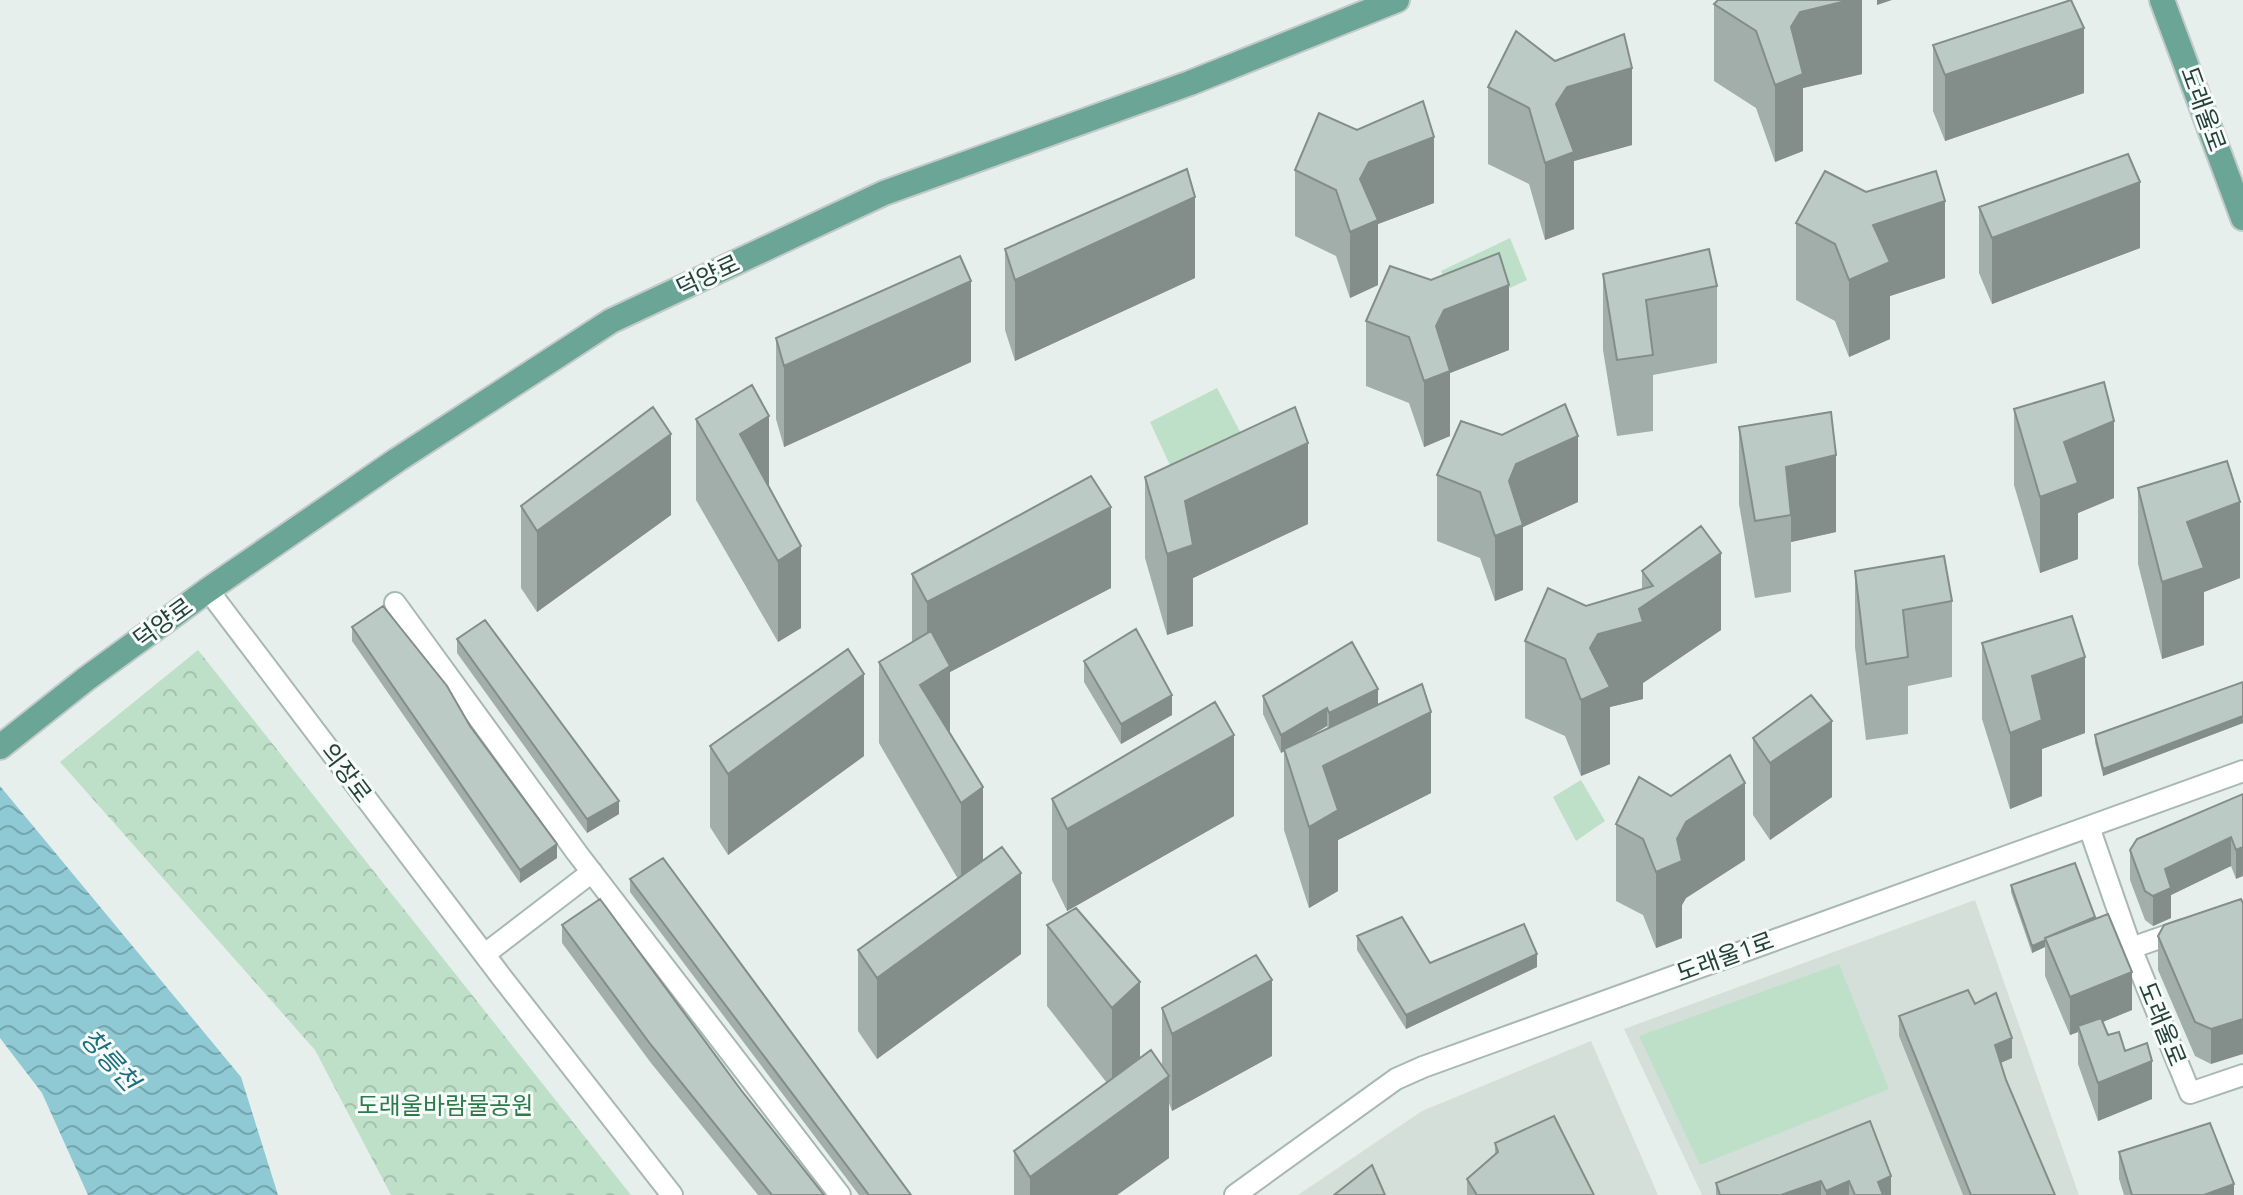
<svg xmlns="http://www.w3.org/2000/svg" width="2243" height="1195" viewBox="0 0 2243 1195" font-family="Ubuntu,'Noto Sans KR',sans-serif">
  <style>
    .built { fill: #d4dfda }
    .park { fill: url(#park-crowns) }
    .garden { fill: #bfe0c8 }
    .water { fill: url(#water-waves) }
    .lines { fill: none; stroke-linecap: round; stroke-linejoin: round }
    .minor-casing { stroke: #a8b8b2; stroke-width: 24 }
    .major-casing { stroke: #c2cac8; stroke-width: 28 }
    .minor { stroke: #fff; stroke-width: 20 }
    .major { stroke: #6aa596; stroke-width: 24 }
    .wall { fill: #a1aea9; fill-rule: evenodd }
    .shaded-wall { fill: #838d89 }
    .building { fill: #bbcac4; stroke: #838d89; stroke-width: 2 }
    .labels { text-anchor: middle; stroke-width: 6; stroke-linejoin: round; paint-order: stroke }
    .street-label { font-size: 24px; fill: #24423a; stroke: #f7fbf9 }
    .park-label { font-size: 24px; fill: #2d7a4b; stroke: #f7fbf9 }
    .water-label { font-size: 26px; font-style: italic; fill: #1c6f80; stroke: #f7fbf9 }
  </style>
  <defs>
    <pattern id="park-crowns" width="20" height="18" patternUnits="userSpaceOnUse" patternTransform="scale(2)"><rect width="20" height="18" fill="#bfe0c8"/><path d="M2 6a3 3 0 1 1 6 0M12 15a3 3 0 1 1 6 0" fill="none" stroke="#a4c1ad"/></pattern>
    <pattern id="water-waves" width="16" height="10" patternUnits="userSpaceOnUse" patternTransform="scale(2)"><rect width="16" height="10" fill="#8ec9d4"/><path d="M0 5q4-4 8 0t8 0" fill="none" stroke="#74a5ad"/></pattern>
  </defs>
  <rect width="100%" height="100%" fill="#e6efeb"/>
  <path class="built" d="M1975,900l104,295h-377l-78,-166z
    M1591,1041l67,154h-360l124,-84z"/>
  <path class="park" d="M198,650l433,545h-240l-76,-145 -255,-288z"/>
  <path class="garden" d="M1510,238l17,42 -68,32 -18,-41z
    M1217,388l29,55 -71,33 -25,-54z
    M1581,780l24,41 -29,20 -23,-44z
    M1839,964l50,125 -189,76 -61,-129z"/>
  <path class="water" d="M0,786l241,291 37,118h-190l-46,-102 -42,-55z"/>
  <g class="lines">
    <defs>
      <path id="minor" d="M208,590l295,389 169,216
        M395,603l182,250 263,342
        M2089,827l42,121 59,145 53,-18
        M2131,948l52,-18
        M485,954l107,-82
        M1235,1195l161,-116 27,-12 820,-296"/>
      <path id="major" d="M2162,0l81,218
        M0,747l86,-68 122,-89 189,-130 214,-139 273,-128 306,-110 207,-83"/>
    </defs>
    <use href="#minor" class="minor-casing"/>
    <use href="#major" class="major-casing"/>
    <use href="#minor" class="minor"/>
    <use href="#major" class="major"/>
  </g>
  <path class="wall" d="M1862,0v74l-59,14v63l-28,11 -19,-54 -42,-27v-77z
    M1933,45l151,48 -139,48 -12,-30z
    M1488,87l144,58 -58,16v68l-29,11 -16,-56 -41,-20z
    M1295,170l139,33 -56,21v61l-28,13 -14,-42 -41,-20z
    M1979,207l161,41 -148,56 -13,-31z
    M1796,223l149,55 -55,18v43l-41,18 -14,-36 -39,-21z
    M1005,249l190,29 -180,83 -10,-31z
    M1603,274l114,12v77l-64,12v56l-36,5 -14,-86z
    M1366,321l143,29 -59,23v63l-26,11 -15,-44 -43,-17z
    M776,338l195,24 -187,85 -8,-28z
    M2014,409l100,89 -36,15v46l-38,14 -26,-88z
    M696,419l73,69 32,140 -23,14 -82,-142z
    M1739,427l97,105 -45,10v50l-36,6 -16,-94z
    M1437,475l141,27 -55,25v63l-28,11 -15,-43 -43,-17z
    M1145,477l163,47 -115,54v48l-26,9 -22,-77z
    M2138,488l102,90 -36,14v53l-42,14 -24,-95z
    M521,506l150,9 -134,97 -16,-24z
    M1642,571l79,59 -78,53v16l-33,8v57l-29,12 -16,-40 -40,-18v-77l61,-35 56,-17z
    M1855,571l97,30v76l-44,9v48l-42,6 -11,-93z
    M912,574l199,14 -161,84v61l33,127 38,94 -144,105 -19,-28v-81l100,-71 -79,-136v-81l33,-20z
    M352,627l118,99 87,132 -37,25 -168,-242z
    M457,639l162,175 -32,19 -130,-180z
    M1982,643l103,90 -43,16v47l-32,13 -28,-90z
    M1084,661l88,54 -51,29 -37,-62z
    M2243,682v41l-140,53 -8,-34v-7z
    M1263,696l115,9 53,88 -93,47v51l-29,17 -25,-78v-79l-3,2 -18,-39zM1327,726l1,2 -27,13z
    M1753,738l79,59 -62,43 -17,-25z
    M710,746l154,10 -136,99 -18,-28z
    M2243,794l-7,85 -5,-13 -60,29v23l-18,8 -8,-6 -15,-40v-30z
    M1052,799l182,17 -167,95 -15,-31z
    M1616,824l129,36 -59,38 -4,7v33l-26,10 -13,-33 -27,-14z
    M630,879l281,316h-52l-229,-303z
    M2011,885l84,34 37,91 -29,12 5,13 17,16 27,48 -54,22 -20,-57v-32l-8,3 -25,-59v-29l-13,6 -21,-61z
    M2241,899l-30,165 -16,-8 -37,-86v-34z
    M1076,908l64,151 22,7v-58l110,48 -100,55 -3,-8v55l-52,37h-103v-44l93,-68 -60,-77v-81z
    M562,925l179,165 83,105h-66l-107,-132 -89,-120z
    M1357,936l73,27 107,4 -131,62 -49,-79z
    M1975,1004l37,54 -11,5 5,17 49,115h-92l-64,-159v-20z
    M1870,1121l21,74h-175v-12z
    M1495,1143l99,52h-127v-16l28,-25z
    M2119,1152l115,43h-110l-5,-16z"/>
  <path class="shaded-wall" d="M1850,0h12v74l-59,14v63l-28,11v-77l16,-58 9,-15z
    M1877,0h15l-15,5z
    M2084,28v65l-139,48v-66z
    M1632,68v77l-58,16v68l-29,11v-77l11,-59 11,-17z
    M1434,137v66l-56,21v61l-28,13v-66l10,-53 9,-17z
    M2140,182v66l-148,56v-66z
    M1195,197v81l-180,83v-81z
    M1945,201v77l-55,18v43l-41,18v-77l24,-55z
    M971,281v81l-187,85v-81z
    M1509,285v65l-59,23v63l-26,11v-66l12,-55 8,-16z
    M769,416v82l-29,-64z
    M2114,421v77l-36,15v46l-38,14v-76l24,-55z
    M671,434v81l-134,97v-81z
    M1578,436v66l-55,25v63l-28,11v-65l14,-55 7,-17z
    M1308,443v81l-115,54v48l-26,9v-81l18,-53z
    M1836,455v77l-45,10v-27l-5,-48z
    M2240,502v76l-36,14v53l-42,14v-77l25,-60z
    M1111,507v81l-161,84v75l-30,-62 7,-4v-79z
    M801,546v82l-23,14v-81z
    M1721,553v77l-78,53v16l-33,8v57l-29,12v-76l9,-52 8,-14 41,-25z
    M2085,657v76l-43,16v47l-32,13v-76l22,-57z
    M864,674v82l-136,99v-81z
    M1378,689v17l-49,24v-17z
    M1172,695v20l-51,29v-20z
    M1327,708v18l-46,27v-18z
    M1431,712v81l-93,47v51l-29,17v-81l14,-61z
    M2243,716v7l-140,53v-7z
    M1832,721v76l-62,43v-77z
    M1234,735v81l-167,95v-82z
    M1745,783v77l-59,38 -4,7v33l-26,10v-76l21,-33 9,-17z
    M983,787v81l-22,16v-81z
    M619,801v13l-32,19v-14z
    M2231,837v29l-60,29v23l-18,8v-30l12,-27z
    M557,844v14l-37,25v-13z
    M2243,847v29l-7,3v-29z
    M1021,873v81l-144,105v-81z
    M2045,940v7l-13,6v-7z
    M1537,954v13l-131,62v-14z
    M2132,972v38l-52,21 -2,-5v6l-8,3v-38z
    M1272,980v76l-100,55v-77z
    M1140,982v81l-28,26v-81z
    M2243,1019v35l-32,10v-35z
    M2012,1038v20l-17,7v-20z
    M2152,1061v38l-54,22v-38z
    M1169,1076v82l-52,37h-87v-18z
    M1891,1176v19h-13v-13z
    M1821,1181v14h-40z
    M1849,1181v14h-23v-4z
    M2234,1184v11h-30z"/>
  <path class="building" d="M1718,0h132l-50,12 -9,15 12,47 -28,11 -19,-54 -42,-27z
    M2071,0l13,28 -139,47 -12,-30z
    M1516,31l39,30 69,-27 8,34 -65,19 -11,17 18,48 -29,11 -16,-55 -41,-21z
    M1423,101l11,36 -65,25 -9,17 18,41 -28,12 -14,-42 -41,-20 24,-57 38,17z
    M2128,154l12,28 -148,56 -13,-31z
    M1187,169l8,28 -180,83 -10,-31z
    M1825,171l41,21 70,-21 9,30 -72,24 17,37 -41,18 -14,-36 -39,-21z
    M1709,249l8,37 -71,14 7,55 -36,5 -14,-86z
    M1499,253l10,32 -65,25 -8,16 14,45 -26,10 -15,-44 -43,-16 24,-55 41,14z
    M960,256l11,25 -187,85 -8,-28z
    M2104,382l10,39 -50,21 14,41 -38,14 -26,-88z
    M752,385l17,31 -29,18 61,112 -23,15 -82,-142z
    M1565,404l13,32 -62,28 -7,17 14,44 -28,11 -15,-44 -43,-17 24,-54 41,14z
    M653,407l18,27 -134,97 -16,-25z
    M1295,407l13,36 -123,58 8,44 -26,9 -22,-77z
    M1831,412l5,43 -50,12 5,48 -36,6 -16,-94z
    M2227,461l13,41 -53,20 17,46 -42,14 -24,-94z
    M1091,476l20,31 -184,95 -15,-28z
    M1701,526l20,27 -82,56 4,13 -45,12 -8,14 20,39 -29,13 -16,-41 -40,-18 23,-53 38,18 67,-20 -11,-15z
    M1944,556l8,45 -49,9 5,47 -42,7 -11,-93z
    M383,606l64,80 23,40 87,118 -37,26 -168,-243z
    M2072,616l13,41 -53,19 10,44 -32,13 -28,-90z
    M485,620l134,181 -32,18 -130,-180z
    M1136,629l36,66 -51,29 -37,-63z
    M931,631l19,35 -30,19 63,102 -22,16 -82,-141z
    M1352,642l26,47 -49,24 -2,-5 -46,27 -18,-39z
    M848,649l16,25 -136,100 -18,-28z
    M2243,682v34l-140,53 -8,-34z
    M1422,684l9,28 -108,54 15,44 -29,17 -25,-78z
    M1811,695l21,26 -62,42 -17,-25z
    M1215,702l19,33 -167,94 -15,-30z
    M1730,755l15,28 -59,39 -9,17 5,22 -26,11 -13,-33 -27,-15 23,-47 32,19z
    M2243,794v53l-7,3 -5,-13 -66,32 6,19 -18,8 -8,-5 -15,-41 7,-11z
    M1002,847l19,26 -144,105 -19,-28z
    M663,858l248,337h-42l-239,-316z
    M2075,863l20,54 -50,21 1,2 -14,6 -21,-61z
    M600,899l141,191 83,105h-52l-121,-150 -89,-120z
    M2241,899l2,4v116l-32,10 -16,-7 -37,-86 6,-11z
    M1076,908l64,74 -28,26 -65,-83z
    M2108,914l24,58 -62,25 -25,-59z
    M1402,917l28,46 94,-39 13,30 -131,61 -49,-79z
    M1256,955l16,25 -100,54 -10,-26z
    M1968,990l7,14 21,-11 16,45 -17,7 11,35 49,115h-84l-72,-179z
    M2101,1018l7,17 11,-3 6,19 22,-8 5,18 -54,22 -20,-57z
    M1151,1050l18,26 -139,101 -16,-26z
    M1554,1116l40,79h-117l-10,-16 31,-27 -3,-9z
    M1870,1121l21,55 -13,6 5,13h-28l-6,-14 -23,10 -5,-10 -40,14h-61l-4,-12z
    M2210,1123l24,61 -30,11h-72l-13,-43z
    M1372,1165l13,30h-51z"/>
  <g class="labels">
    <g class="street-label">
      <text transform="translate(2203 109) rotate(70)" y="8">도래울로</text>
      <text transform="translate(708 276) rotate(-25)" y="8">덕양로</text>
      <text transform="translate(163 623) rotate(-36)" y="8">덕양로</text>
      <text transform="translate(346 773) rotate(53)" y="8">의장로</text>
      <text transform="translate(1725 957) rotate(-20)" y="8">도래울1로</text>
      <text transform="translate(2162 1024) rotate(68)" y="8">도래울로</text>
    </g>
    <g class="park-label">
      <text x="445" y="1114">도래울바람물공원</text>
    </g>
    <g class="water-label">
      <text transform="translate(110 1060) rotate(48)" y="9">창릉천</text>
    </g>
  </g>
</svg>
